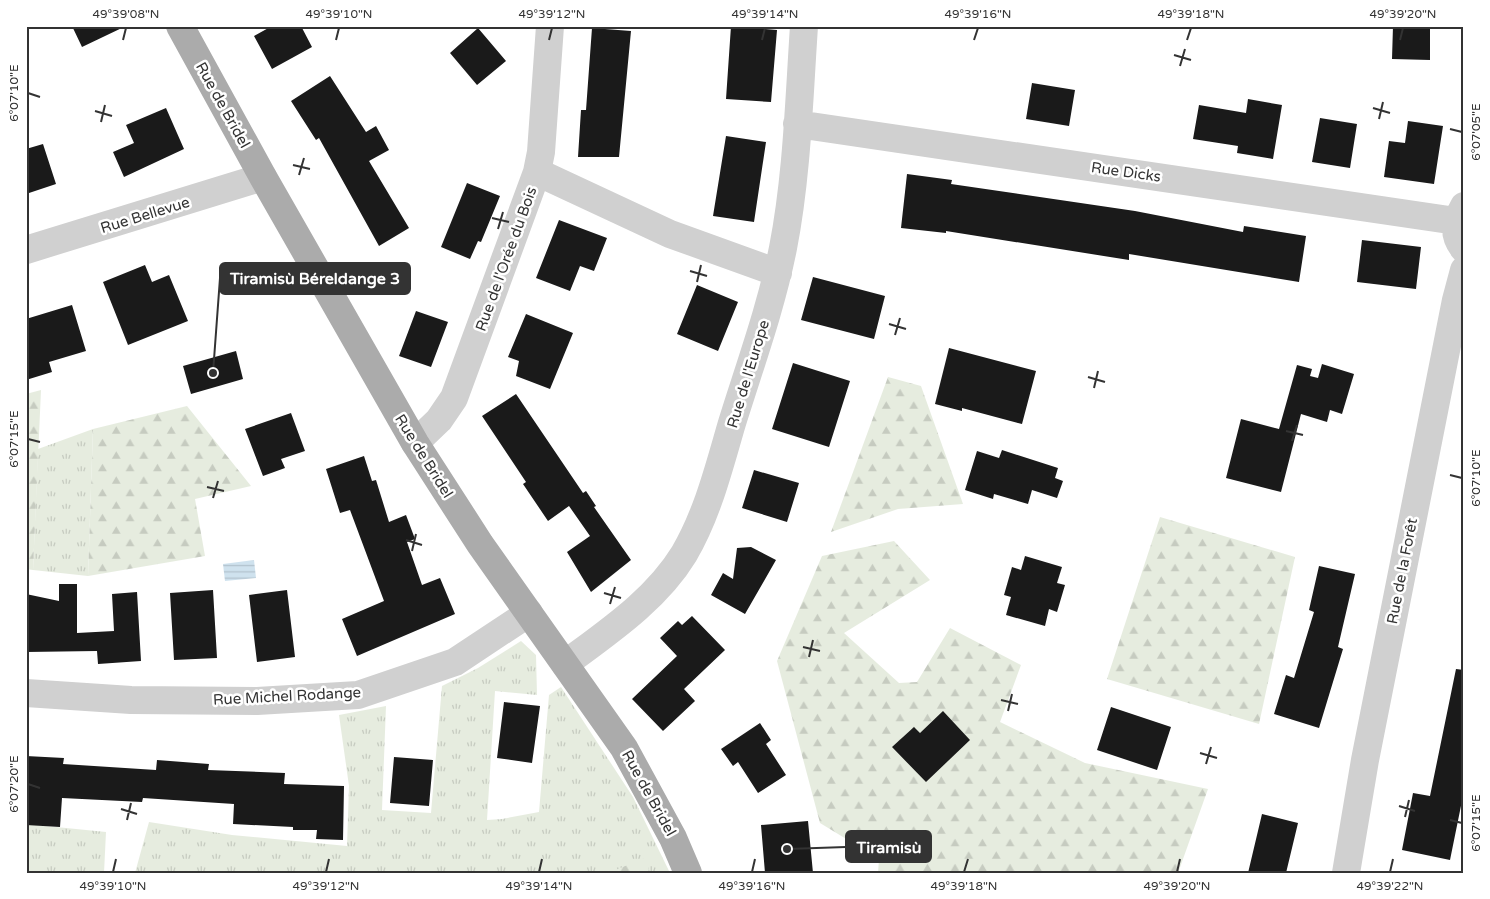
<svg xmlns="http://www.w3.org/2000/svg" width="1490" height="899" viewBox="0 0 1490 899" font-family="'Varela Round',sans-serif">
  <style>
    .grass { fill: url(#grass-tufts) }
    .forest { fill: url(#forest-firs) }
    .water { fill: url(#water-rules) }
    .building { fill: #1a1a1a }
    .lines { fill: none; stroke-linecap: round; stroke-linejoin: round }
    .minor { stroke: #d0d0d0; stroke-width: 28 }
    .major { stroke: #ababab; stroke-width: 28 }
    .ticks { fill: none; stroke: #333; stroke-width: 2 }
    .labels { text-anchor: middle; stroke-width: 5; stroke-linejoin: round; paint-order: stroke }
    .street-label { font-size: 15px; fill: #333; stroke: #fff }
    .leader { fill: none; stroke: #333; stroke-width: 2 }
    .callout-dot { fill: #333; stroke: #fff; stroke-width: 2 }
    .callout { fill: #333; stroke: #333; stroke-width: 2 }
    .callout-label { font-size: 16px; text-anchor: middle; font-weight: bold; fill: #fff }
    .neatline { fill: none; stroke: #333; stroke-width: 2 }
    .ticks-label { font-size: 12px; text-anchor: middle; fill: #333 }
  </style>
  <defs>
    <pattern id="grass-tufts" width="24" height="20" patternUnits="userSpaceOnUse" patternTransform="scale(1.25)"><rect width="24" height="20" fill="#e6ecdf"/><path d="M3 7l-1-3M5 7V3M7 7l1-3M15 17l-1-3M17 17v-4M19 17l1-3" fill="none" stroke="#c6cbc0"/></pattern>
    <pattern id="forest-firs" width="22" height="20" patternUnits="userSpaceOnUse" patternTransform="scale(1.25)"><rect width="22" height="20" fill="#e6ecdf"/><path d="M5 1l3.5 6h-7zM16 11l3.5 6h-7z" fill="#c6cbc0"/></pattern>
    <pattern id="water-rules" width="6" height="5" patternUnits="userSpaceOnUse" patternTransform="scale(1.25)"><rect width="6" height="5" fill="#cfe2ee"/><path d="M0 2.5h6" fill="none" stroke="#b2c2cd"/></pattern>
  </defs>
  <rect width="100%" height="100%" fill="#fff"/>
  <path class="grass" d="M93,429l-5,147 -55,-6 5,-121z
    M521,641l15,14 1,40 -42,-4 -8,129 15,-1 37,-7 10,-117 12,-8 72,110 37,76h-535l14,-51 83,13 115,11 2,-60 -10,-71 47,-9 -4,104 49,3 11,-127 36,-18z
    M26,824l80,8 -2,41h-78z"/>
  <path class="forest" d="M888,377l33,9 42,118 -65,5 -67,23z
    M41,390l-8,180 -7,-1v-175z
    M187,406l64,80 -56,13 10,57 -117,20 5,-147z
    M1160,517l135,40 -36,167 -152,-45z
    M894,541l36,39 -86,53 55,50 18,-1 33,-54 71,37 -21,57 85,41 123,26 -30,84h-300l1,-14 -59,-36 -43,-162 45,-105z
    M645,858l5,15h-42z"/>
  <path class="water" d="M254,560l2,18 -31,3 -2,-17z"/>
  <path class="building" d="M72,26h54l-44,21z
    M272,26h29l11,21 -40,22 -18,-33z
    M731,26l46,4 -6,72 -45,-3z
    M1393,26h37v34l-38,-1z
    M478,28l28,33 -29,24 -27,-32z
    M592,28l39,3 -12,126h-41l3,-47h5z
    M330,76l36,56 10,-6 13,24 -20,11 40,67 -30,18 -60,-108 -3,2 -25,-39z
    M1032,83l43,7 -6,36 -43,-7z
    M1248,99l34,6 -9,54 -36,-6 1,-7 -45,-7 6,-34 47,8z
    M166,108l18,41 -60,28 -11,-25 21,-9 -8,-18z
    M1320,118l37,6 -7,44 -38,-6z
    M1408,121l35,5 -9,58 -50,-7 5,-36 16,2z
    M726,136l40,6 -12,80 -41,-6z
    M43,144l13,40 -30,10v-45z
    M907,174l45,6 -1,4 184,27 108,21 1,-6 62,10 -7,46 -170,-28v6l-183,-29v2l-45,-5z
    M467,183l33,13 -19,46 -3,-1 -8,18 -29,-12z
    M559,220l48,18 -13,33 -14,-5 -10,25 -34,-13z
    M1362,240l59,7 -5,42 -59,-7z
    M145,265l7,17 17,-7 19,46 -60,24 -25,-63z
    M813,277l72,19 -11,43 -73,-19z
    M697,285l41,17 -20,49 -41,-17z
    M72,305l14,46 -37,11 3,10 -26,8v-61z
    M416,311l32,11 -17,45 -32,-11z
    M526,314l47,19 -23,56 -34,-13 3,-15 -11,-4z
    M949,348l87,23 -14,53 -60,-16v3l-27,-7z
    M236,351l7,28 -52,15 -8,-28z
    M793,363l57,18 -21,66 -57,-18z
    M1322,364l32,10 -12,40 -12,-4 -3,12 -26,-8 -20,78 -55,-14 15,-59 38,10 18,-64 15,4 -2,7 8,2z
    M516,394l67,99 3,-2 10,15 -2,1 37,53 -40,32 -24,-40 23,-16 -21,-30 -21,15 -25,-37 3,-2 -44,-66z
    M291,413l14,38 -24,8 4,9 -22,8 -18,-47z
    M1002,450l56,18 -3,10 8,3 -6,17 -25,-8 -4,14 -34,-10 -1,5 -28,-9 12,-39 22,7z
    M364,456l8,25 4,-1 13,42 17,-7 9,24 -8,3 15,43 18,-7 15,36 -98,42 -15,-37 42,-18 -34,-91 -10,3 -14,-44z
    M754,470l45,13 -12,39 -45,-14z
    M751,547l25,13 -31,54 -34,-19 12,-22 10,6 4,-31z
    M1025,556l37,11 -5,16 8,2 -8,27 -8,-3 -4,17 -39,-11 5,-18 -7,-2 8,-28 9,3z
    M1319,566l36,8 -17,73 5,2 -24,79 -45,-14 12,-39 8,3 20,-66 -5,-2z
    M59,584h18v49l37,-2 -2,-37 25,-2 4,69 -43,3 -1,-13 -71,1v-58l33,7z
    M213,590l4,68 -43,2 -4,-67z
    M287,590l8,67 -38,5 -8,-67z
    M692,616l33,34 -41,39 11,12 -32,30 -31,-32 45,-43 -17,-18 18,-17 4,4z
    M1456,669l8,1v121l-14,69 -48,-10 11,-57 17,3z
    M504,702l36,4 -8,57 -35,-5z
    M1111,707l60,20 -14,43 -60,-20z
    M943,711l27,29 -44,42 -34,-35 22,-20 6,6z
    M760,723l11,17 -5,4 20,31 -28,18 -20,-31 -5,4 -12,-17z
    M26,756l38,2 -1,6 93,6 1,-10 52,4 -1,6 77,3 -1,11 60,2 -1,54 -27,-1 1,-9h-24v-3l-60,-3 1,-20 -91,-6 -1,4 -80,-4 -2,29 -34,-2z
    M394,757l39,3 -4,46 -39,-3z
    M1262,814l36,9 -12,50h-38z
    M808,821l5,52h-48l-4,-48z"/>
  <g class="lines">
    <path class="minor" d="M797,124l659,97
      M537,172l133,62 108,39
      M1464,206c-9,16 -12,28 0,43
      M26,250l237,-73
      M415,443l24,-23 15,-22 83,-226 4,-20 9,-126
      M565,664c43,-32 91,-64 119,-110 24,-41 35,-87 48,-131 18,-58 39,-115 51,-175 14,-72 16,-148 21,-222
      M26,693l105,7 126,1 101,-6 97,-33 74,-49
      M1346,873l19,-113 91,-460 8,-30"/>
    <path class="major" d="M180,26l83,151 152,266 65,101 144,204 49,90 15,35"/>
  </g>
  <path class="ticks" d="M123,40l3,-12M336,40l3,-12M549,40l3,-12M762,40l3,-12M974,40l4,-12M1187,40l4,-12M1400,40l3,-12M1174,55l17,5M1180,66l5,-17M28,93l12,4M1373,108l17,5M95,111l17,5M1379,119l4,-17M101,122l4,-17M1450,129l12,3M293,165l17,4M299,175l5,-17M492,218l17,4M498,229l5,-17M690,271l17,5M697,282l4,-17M889,324l17,5M895,335l5,-17M1088,377l17,5M1094,388l4,-17M1286,431l17,4M28,439l12,3M1292,441l5,-16M1450,475l12,3M207,487l17,4M213,498l5,-17M406,540l16,5M412,551l4,-17M604,593l17,5M610,604l5,-17M803,647l17,4M809,657l4,-17M1001,700l17,4M1008,711l4,-17M1200,753l17,5M1206,764l5,-17M28,784l12,4M1399,806l16,5M121,809l16,5M1405,817l4,-17M127,820l4,-17M1450,820l12,3M113,872l3,-13M326,872l3,-13M539,872l3,-13M752,872l3,-13M964,872l4,-13M1177,872l3,-13M1390,872l3,-13"/>
  <g class="labels">
    <g class="street-label">
      <text transform="translate(223 105) rotate(61)" y="5">Rue de Bridel</text>
      <text transform="translate(1126 172) rotate(8)" y="5">Rue Dicks</text>
      <text transform="translate(145 215) rotate(-17)" y="5">Rue Bellevue</text>
      <text transform="translate(506 259) rotate(-70)" y="5">Rue de l'Orée du Bois</text>
      <text transform="translate(748 374) rotate(-73)" y="5">Rue de l'Europe</text>
      <text transform="translate(424 456) rotate(58)" y="5">Rue de Bridel</text>
      <text transform="translate(1402 571) rotate(-79)" y="5">Rue de la Forêt</text>
      <text transform="translate(287 696) rotate(-3)" y="5">Rue Michel Rodange</text>
      <text transform="translate(649 793) rotate(61)" y="5">Rue de Bridel</text>
    </g>
  </g>
  <path class="leader" d="M213 373L220 278M787 849L846 847"/>
  <g class="callout-dot">
    <circle cx="213" cy="373" r="5"/>
    <circle cx="787" cy="849" r="5"/>
  </g>
  <g class="callout">
    <rect x="220" y="263" width="190" height="31" rx="5"/>
    <rect x="846" y="831" width="85" height="31" rx="5"/>
  </g>
  <g class="callout-label">
    <text x="315" y="284">Tiramisù Béreldange 3</text>
    <text x="889" y="853">Tiramisù</text>
  </g>
  <rect width="1490" height="899" fill="none" stroke="#ffffff" stroke-width="55"/>
  <rect x="28" y="28" width="1434" height="844" class="neatline"/>
  <g class="ticks-label">
    <text x="126" y="18">49°39'08"N</text>
    <text x="339" y="18">49°39'10"N</text>
    <text x="552" y="18">49°39'12"N</text>
    <text x="765" y="18">49°39'14"N</text>
    <text x="978" y="18">49°39'16"N</text>
    <text x="1191" y="18">49°39'18"N</text>
    <text x="1403" y="18">49°39'20"N</text>
    <text transform="translate(14 93) rotate(-90)" y="4">6°07'10"E</text>
    <text transform="translate(1476 132) rotate(-90)" y="4">6°07'05"E</text>
    <text transform="translate(14 439) rotate(-90)" y="4">6°07'15"E</text>
    <text transform="translate(1476 478) rotate(-90)" y="4">6°07'10"E</text>
    <text transform="translate(14 784) rotate(-90)" y="4">6°07'20"E</text>
    <text transform="translate(1476 823) rotate(-90)" y="4">6°07'15"E</text>
    <text x="113" y="890">49°39'10"N</text>
    <text x="326" y="890">49°39'12"N</text>
    <text x="539" y="890">49°39'14"N</text>
    <text x="752" y="890">49°39'16"N</text>
    <text x="964" y="890">49°39'18"N</text>
    <text x="1177" y="890">49°39'20"N</text>
    <text x="1390" y="890">49°39'22"N</text>
  </g>
</svg>
